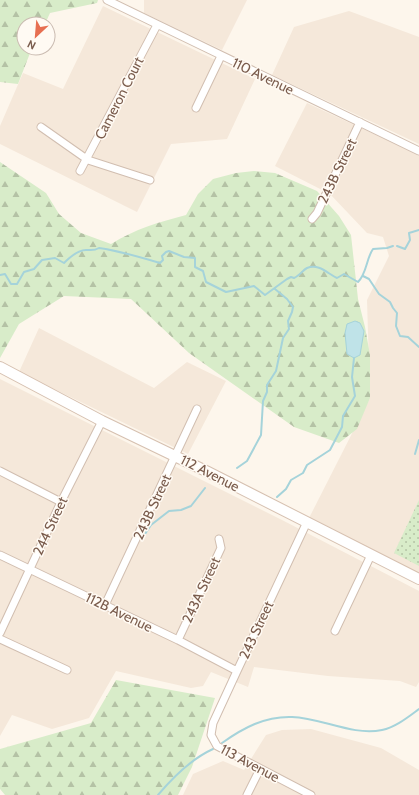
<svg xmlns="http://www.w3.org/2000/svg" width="419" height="795" viewBox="0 0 419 795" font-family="Cabin,sans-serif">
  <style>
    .residential { fill: #f5e8da }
    .forest { fill: url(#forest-firs) }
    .park { fill: url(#park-dots) }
    .water { fill: #bfe3e8; stroke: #a5d3da }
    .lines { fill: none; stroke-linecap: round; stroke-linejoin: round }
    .stream { stroke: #a5d3da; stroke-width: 2 }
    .minor-casing { stroke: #d1beb0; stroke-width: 9 }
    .secondary-casing { stroke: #d6c0b0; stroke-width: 12 }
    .minor { stroke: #fff; stroke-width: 7 }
    .secondary { stroke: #fff; stroke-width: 10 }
    .labels { text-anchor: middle; stroke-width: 3; stroke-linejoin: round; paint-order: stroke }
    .street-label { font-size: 14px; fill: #7a5c4d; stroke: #fffaf3 }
  </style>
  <defs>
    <pattern id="forest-firs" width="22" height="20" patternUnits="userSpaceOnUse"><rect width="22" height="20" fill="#d8ecc9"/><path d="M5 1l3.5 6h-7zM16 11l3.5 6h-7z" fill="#b4c2a5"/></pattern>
    <pattern id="park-dots" width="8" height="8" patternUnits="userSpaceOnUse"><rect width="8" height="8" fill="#d8ecc9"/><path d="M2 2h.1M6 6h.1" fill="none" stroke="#b4c2a5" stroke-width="1.8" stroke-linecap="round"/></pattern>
  </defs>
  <rect width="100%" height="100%" fill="#fdf6ec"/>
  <path class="residential" d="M144,0h103l-25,50 -78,-37z
    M103,6l152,73 -28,60 -56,5 -34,68 -137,-68v-18l23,-53 40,16z
    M349,11l70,26v107l-147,-69 22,-48z
    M307,103l112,52v424l-112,-57 63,-124 -3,-98 22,-44 -6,-19 -16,-4 -37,-39 -55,-28z
    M39,328l115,60 33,-26 39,19 -38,73 -169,-82z
    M0,379l284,142 135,70v91l-3,5 -16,-6 -72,-5 -74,-9 -6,20 -37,-15 -8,14 -12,2 -75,-17 -27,47 -37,11 -40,-14 -12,21z
    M311,729l70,19 38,22v25h-236l10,-21 30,-13 21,9 22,-35 16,-5z"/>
  <path class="forest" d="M0,0h98l-1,3 -47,10 -5,11h-21v24h8l-14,36 -18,-2z
    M0,162l46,31 13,21 22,19 30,11c24,-15 48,-22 75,-29l12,-21 15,-15 23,-6 18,-2 21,2 42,18 22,25 12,19 7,64 7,28 5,28v43l-13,31 -18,14 -45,-16 -105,-74 -58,-54 -67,-3 -45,28 -19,34z
    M116,680l99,18 -23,69 -14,28h-173l-5,-6v-40l91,-26z"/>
  <path class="park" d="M419,500v66l-25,-13z"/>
  <path class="water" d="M355,321l5,2 4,8 -4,24 -6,3 -7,-4 -2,-21 2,-9z"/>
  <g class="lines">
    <path class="stream" d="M397,246l8,3 5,-9 -1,-7 10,-3
      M0,275l5,-1 6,10h6l7,-12 10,-3 8,-9 13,-2 9,5c5,-5 14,-13 22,-13 6,0 8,1 13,-2 21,3 41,9 61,15l3,-3 -1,-4 4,-4 3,-1 15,6 11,1v9l8,4 3,11 20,10 28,-6 11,9 22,-16 4,-2 3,1c5,-2 9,-8 13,-10 12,-5 21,6 30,10l7,-4 14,8c9,-9 8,-23 15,-33l14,-1 6,-2
      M363,276l6,3 10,15 11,8 3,6 4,5 -1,13 4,10 8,1 11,10
      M415,454l4,-14
      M237,468l10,-7 14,-26 2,-34 4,-9v-7l9,-14 7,-33 6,-9 -1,-8 4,-9 1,-5 -6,-8 -12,-10
      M277,497l9,-8 5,-9 12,-7 4,-8 23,-15 12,-23 1,-11 12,-20 -3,-19 2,-19
      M145,534l6,-9 18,-14 12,-1 10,-4 14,-18
      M222,743c21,-15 43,-27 70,-26 30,1 60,19 90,13 14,-3 26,-13 37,-21
      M158,795c16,-19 33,-36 55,-46"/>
    <defs>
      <path id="minor" d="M107,0l312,151
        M196,108l25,-52
        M41,127l47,33 62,20
        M80,171l77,-146
        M312,219l5,-6 43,-91
        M0,471l61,31
        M307,522l-70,149 -24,52 -2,12 6,11 94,49
        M0,555l178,85 59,31
        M105,605l92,-196
        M335,631l36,-76
        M0,633l61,-131 41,-81
        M0,639l67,31
        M178,640l43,-92 -2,-9
        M247,795l13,-26"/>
      <path id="secondary" d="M0,367l102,54 106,51 211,107"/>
    </defs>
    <use href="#minor" class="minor-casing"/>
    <use href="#secondary" class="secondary-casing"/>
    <use href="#minor" class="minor"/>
    <use href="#secondary" class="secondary"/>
  </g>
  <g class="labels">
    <g class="street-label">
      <text transform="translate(263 76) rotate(26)" y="5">110 Avenue</text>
      <text transform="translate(119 98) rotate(-63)" y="5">Cameron Court</text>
      <text transform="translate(337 171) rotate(-64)" y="5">243B Street</text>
      <text transform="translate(210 473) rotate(27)" y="5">112 Avenue</text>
      <text transform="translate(152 507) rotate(-65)" y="5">243B Street</text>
      <text transform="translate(50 526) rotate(-65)" y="5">244 Street</text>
      <text transform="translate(201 590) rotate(-65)" y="5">243A Street</text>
      <text transform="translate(119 612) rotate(26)" y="5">112B Avenue</text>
      <text transform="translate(256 630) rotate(-65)" y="5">243 Street</text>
      <text transform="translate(250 763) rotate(28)" y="5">113 Avenue</text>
    </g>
  </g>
  <g transform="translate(36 36) rotate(206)"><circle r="19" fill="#fffaf3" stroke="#cabbb1"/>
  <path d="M0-3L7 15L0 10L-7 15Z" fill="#e76f51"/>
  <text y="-6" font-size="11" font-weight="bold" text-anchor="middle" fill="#7a5c4d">N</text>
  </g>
</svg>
